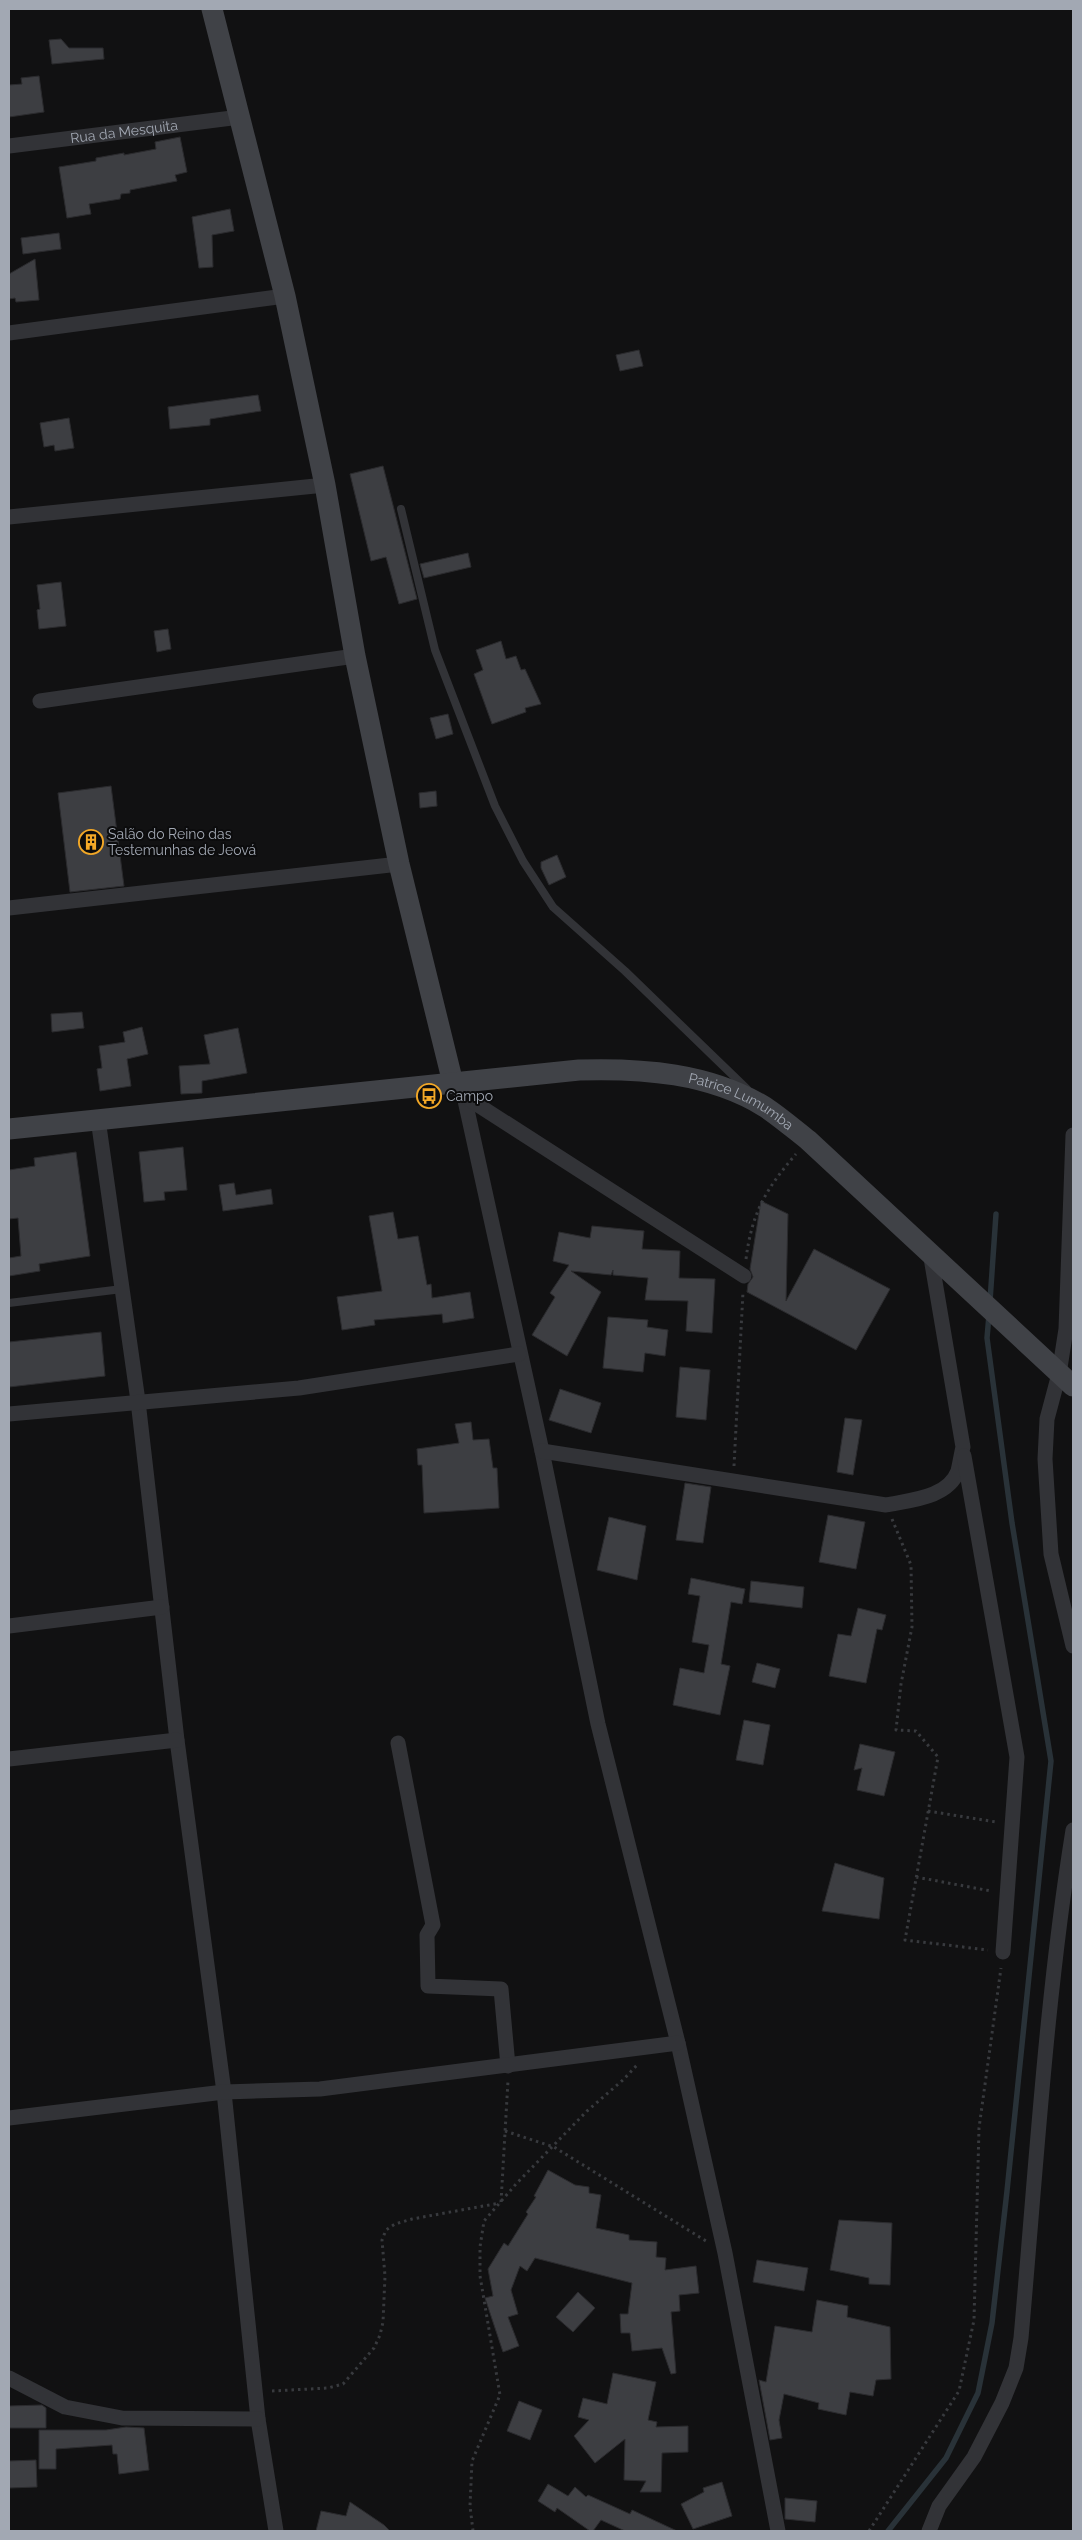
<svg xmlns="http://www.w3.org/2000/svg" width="1082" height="2540" viewBox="0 0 1082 2540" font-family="Raleway,sans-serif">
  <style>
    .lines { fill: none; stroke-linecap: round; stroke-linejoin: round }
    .stream { stroke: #293238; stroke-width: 5.5 }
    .building { fill: #3d3e42; stroke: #2b2b2e }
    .path { stroke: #383a3e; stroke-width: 3; stroke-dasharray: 2.5 4; stroke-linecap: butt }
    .lane { stroke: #323337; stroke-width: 8 }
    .street { stroke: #323337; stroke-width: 15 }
    .secondary { stroke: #404247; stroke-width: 21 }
    .labels { text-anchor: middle; stroke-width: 4; stroke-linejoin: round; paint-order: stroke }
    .street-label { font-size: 14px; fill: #a2a8b3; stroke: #0c0c0d }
    .poi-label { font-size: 14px; fill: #a2a8b3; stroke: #0c0c0d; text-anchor: start }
  </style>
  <rect width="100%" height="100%" fill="#111112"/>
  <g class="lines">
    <path class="stream" d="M990,1301l6,-87
      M888,2531l58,-73 32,-65 14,-70 15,-132 44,-430 -39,-238 -25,-185 2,-23"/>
  </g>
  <path class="building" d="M61,39l8,9h34l1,11 -52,5 -3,-24z
    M39,76l5,36 -35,5v-32l13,-1 -1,-6z
    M180,137l7,35 -12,3 2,6 -47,9v3l-9,1 -1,5 -31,5 2,10 -24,4 -8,-51 37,-6v-3l28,-5v2l32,-6 -1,-7z
    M230,209l4,22 -22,4 1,32 -14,1 -7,-51z
    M59,233l2,16 -38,5 -2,-16z
    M35,259l4,41 -23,2 -1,-4 -6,1v-25z
    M639,350l4,16 -23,5 -4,-16z
    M258,395l3,16 -51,8v6l-40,4 -2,-22z
    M69,418l5,30 -19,3 -1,-6 -10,2 -4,-24z
    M383,466l34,133 -18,5 -13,-47 -15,4 -21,-87z
    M468,553l3,14 -47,11 -4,-14z
    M61,582l5,44 -27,3 -2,-19 3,-1 -3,-24z
    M168,629l3,20 -14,3 -3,-21z
    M501,641l5,18 10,-3 5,14 4,-1 16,35 -16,4 1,4 -34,12 -18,-50 9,-4 -7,-20z
    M448,714l5,20 -17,5 -6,-21z
    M111,786l13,100 -54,6 -12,-99z
    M436,791l1,15 -17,2 -1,-15z
    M557,855l9,22 -17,8 -8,-17v-6z
    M82,1012l2,16 -32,4 -1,-18z
    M142,1027l6,27 -21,5 4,27 -31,5 -3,-22 5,-1 -3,-22 26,-4 -2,-10z
    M238,1028l9,45 -45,8v12l-21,1 -2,-28 31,-2 -6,-29z
    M183,1147l4,43 -23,2 1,8 -21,2 -5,-50z
    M76,1152l14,104 -51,8 1,7 -31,5v-18l12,-2 -3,-38 -9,1v-49l26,-4 -1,-8z
    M234,1183l2,12 35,-6 2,15 -50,7 -4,-26z
    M761,1201l27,13 -2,87 28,-52 76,40 -34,61 -109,-58 1,-8 5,-7 -3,-8z
    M393,1212l5,27 20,-3 9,49 4,-1 1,14 38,-6 4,26 -31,5 -1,-9 -68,6 1,5 -33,5 -5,-33 45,-6 -13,-75z
    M592,1226l52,5 -2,18 38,2 -1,27 36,1 -3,54 -26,-2 2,-30 -43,-1 3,-22 -35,-3v-5l-2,5 -40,-4 30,21 -34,64 -35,-21 23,-38 -5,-4 19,-28 -16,-4 6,-29 31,6z
    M608,1317l40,3 -1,7 21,3 -3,26 -20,-3 -2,19 -40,-4z
    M101,1332l4,44 -96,11v-45z
    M680,1367l30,3 -4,50 -30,-3z
    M560,1389l41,14 -10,30 -42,-13z
    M845,1418l17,2 -9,55 -16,-3z
    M471,1422l2,18 16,-1 4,29h4l2,40 -75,5 -2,-48h-4l-1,-16 42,-6 -4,-19z
    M685,1483l26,4 -8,56 -27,-3z
    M828,1515l37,7 -9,47 -37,-7z
    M609,1517l37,9 -9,54 -40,-10z
    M691,1578l54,11 -3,15 -11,-2 -10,62 9,2 -10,49 -47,-10 7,-37 24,5 5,-28 -17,-3 8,-46 -12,-2z
    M751,1581l53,6 -2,21 -53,-6z
    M858,1608l28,7 -4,15 -5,-1 -11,54 -37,-7 9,-42 13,2z
    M757,1663l23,6 -5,19 -23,-6z
    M744,1720l26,5 -7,40 -27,-5z
    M860,1744l35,8 -11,44 -27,-6 5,-22 -8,2z
    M835,1863l49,15 -5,41 -57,-8z
    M548,2170l27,15 14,2v6l12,2 -5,33 33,7v5l28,2 -1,15 10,1 -1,12 31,-4 3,27 -20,2 1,16 -9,1 5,61 -5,1 -9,-26 -30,3 -2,-18h-9l-1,-19h8l4,-31 -97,-25 -8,13 -7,-5 -9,24 7,24 -10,3 11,29 -16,6 -18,-54 8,-2 -5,-27 16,-26 4,3 20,-32 -2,-2 10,-15 -2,-1z
    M839,2220l53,3 -2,62 -21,-1v-6l-39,-8z
    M757,2260l51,8 -4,23 -51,-9z
    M578,2292l17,16 -22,24 -17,-15z
    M817,2300l31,6 -1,11 43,10 1,52 -15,1 -3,16 -23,-4 -4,23 -28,-6 1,-6 -35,-9 -5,26 3,18 -12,2 -11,-60 7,2 9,-56 37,6z
    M613,2373l43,9 -8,38 9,2 -1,5 32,-1v26l-26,1 -1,39h-21l6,-11 -22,-1 1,-41 -30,24 -21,-27 15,-16 -11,-3 5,-19 24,6z
    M519,2401l23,9 -12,30 -23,-9z
    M42,2405l4,3v20h-37v-22z
    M126,2427l18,1 5,42 -30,4 -2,-20h-4l-1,-9 -56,4v20h-17v-39h67z
    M36,2460l1,27 -28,1v-27z
    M722,2482l10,34 -39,13 -12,-25 23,-12 -1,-4z
    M548,2484l20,12 7,-9 11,10 2,-2 42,19 2,-4 45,21h-52l-24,-11 -8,11h-3l-33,-23 -2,4 -17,-11z
    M785,2498l32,3 -2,21 -30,-3z
    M350,2502l34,23 6,6h-74l5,-20 25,5z"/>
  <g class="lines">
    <path class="path" d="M746,1259c6,-47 20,-70 50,-105
      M734,1466l9,-174
      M892,1519l19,46 1,62 -11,57 -5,46 20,1 22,26 -33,183 83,10
      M928,1811l68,11
      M916,1877l75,14
      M505,2131l49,16 152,94
      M501,2202l7,-121
      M272,2391l56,-3 15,-4 31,-36 6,-13 3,-13 2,-46 -3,-36 4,-10 9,-6 17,-5 88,-16
      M473,2531l-3,-25 2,-45 28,-66 -20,-119v-29l4,-26 32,-37 71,-73 36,-31 14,-15
      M869,2531l90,-140 15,-71 5,-192 22,-160"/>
    <path class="lane" d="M401,509l34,141 60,156 28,55 30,46 72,64 122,118
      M9,1303l113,-14"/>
    <g class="street">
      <path id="s1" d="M9,146l231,-29"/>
      <path d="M9,333l276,-37"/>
      <path d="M9,517l316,-32"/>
      <path d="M40,701l315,-45"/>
      <path d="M9,908l390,-44"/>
      <path d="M453,1083l11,13 78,355 56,273 80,319 47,210 53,278"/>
      <path d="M464,1096l280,180"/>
      <path d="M98,1119l40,282 39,339 47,352 34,327 18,112"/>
      <path d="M1073,1135l-7,194 -7,45 -12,45 -2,40 6,95 22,92"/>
      <path d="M9,1414l290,-26 220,-34"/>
      <path d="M542,1451l344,54c24,-5 62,-7 72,-34 2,-8 3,-16 5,-24l-33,-195"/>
      <path d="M964,1456l53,301 -14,195"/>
      <path d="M9,1626l153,-19"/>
      <path d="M398,1743l35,182 -6,10 1,51 73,3 7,77"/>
      <path d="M9,1759l168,-19"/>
      <path d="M9,2118l215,-26 96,-3 358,-46"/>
      <path d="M9,2378l56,29 57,11 136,1"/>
      <path d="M929,2531l10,-25 35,-49 28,-54 14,-35 5,-30c15,-169 25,-340 52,-508"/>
    </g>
    <g class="secondary">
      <path d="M212,9l73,287 40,189 30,171 44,208 54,219"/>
      <path id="s2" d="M9,1129l570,-59c63,-2 131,3 186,37 15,10 29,22 43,33l265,246"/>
    </g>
  </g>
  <defs>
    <symbol id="building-ring" viewBox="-11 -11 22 22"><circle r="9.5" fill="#0c0c0d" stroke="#f3a827" stroke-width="1.5"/><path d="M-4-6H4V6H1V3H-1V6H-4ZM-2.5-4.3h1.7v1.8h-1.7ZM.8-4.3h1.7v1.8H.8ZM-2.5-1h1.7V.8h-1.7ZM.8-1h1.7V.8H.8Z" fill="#f3a827"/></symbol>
    <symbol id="bus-ring" viewBox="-11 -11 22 22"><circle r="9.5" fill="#0c0c0d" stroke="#f3a827" stroke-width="1.5"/><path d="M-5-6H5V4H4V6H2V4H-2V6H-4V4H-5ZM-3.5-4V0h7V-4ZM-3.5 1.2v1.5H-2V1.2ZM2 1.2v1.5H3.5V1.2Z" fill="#f3a827"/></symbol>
  </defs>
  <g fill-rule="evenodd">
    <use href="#building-ring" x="77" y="828" width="28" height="28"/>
    <use href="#bus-ring" x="415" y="1082" width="28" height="28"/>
  </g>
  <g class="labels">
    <g class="street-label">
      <text dy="5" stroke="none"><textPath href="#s1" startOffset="116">Rua da Mesquita</textPath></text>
      <text dy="5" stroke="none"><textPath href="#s2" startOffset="741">Patrice Lumumba</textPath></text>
    </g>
    <g class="poi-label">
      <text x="108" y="839">Salão do Reino das<tspan x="108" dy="16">Testemunhas de Jeová</tspan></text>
      <text x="446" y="1101">Campo</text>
    </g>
  </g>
  <rect width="1082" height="2540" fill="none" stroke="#a2a8b3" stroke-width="20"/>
</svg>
